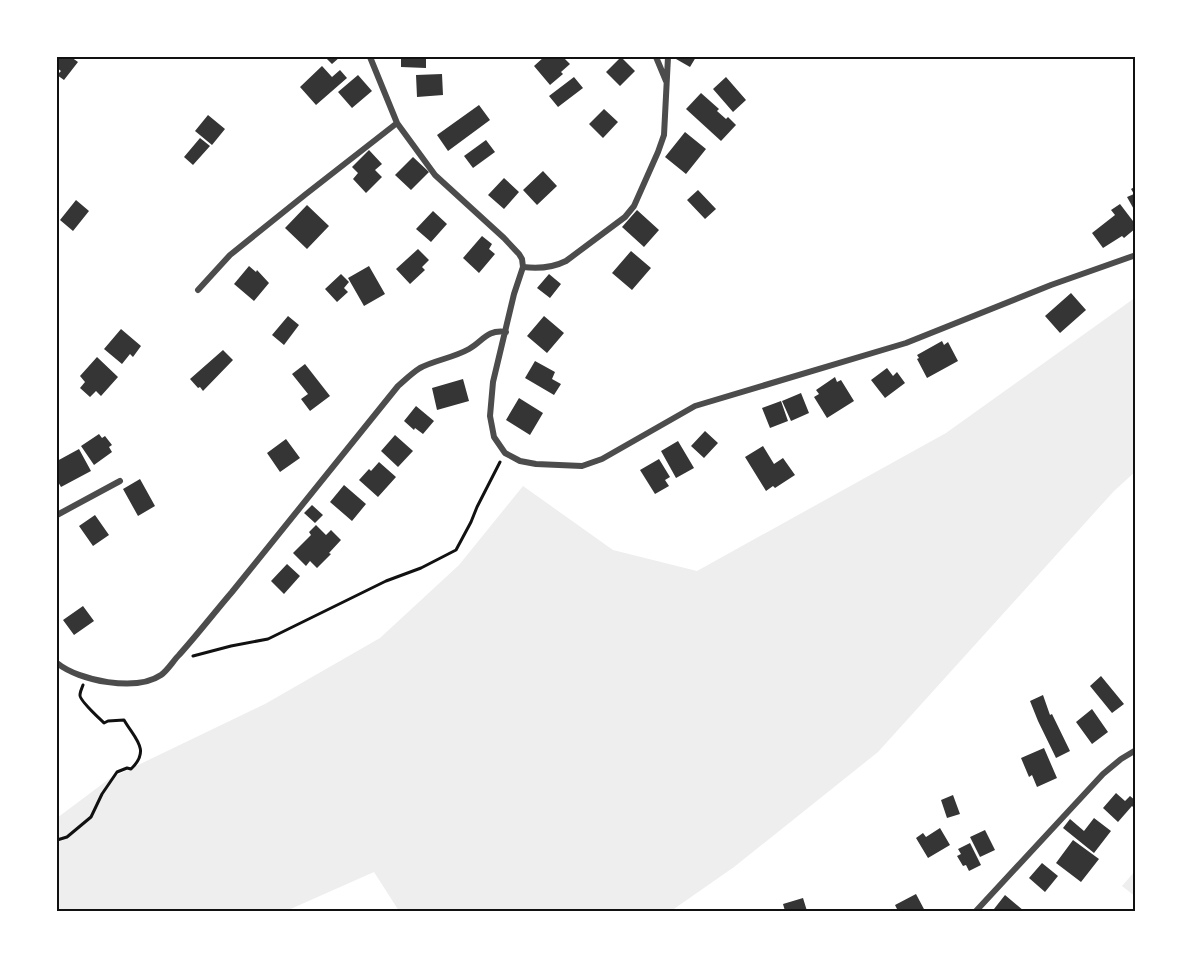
<svg xmlns="http://www.w3.org/2000/svg" width="1193" height="968" viewBox="0 0 1193 968" font-family="'Roboto Condensed',sans-serif">
  <style>
    .green { fill: #eee }
    .building { fill: #353535 }
    .lines { fill: none; stroke-linecap: round; stroke-linejoin: round }
    .path { stroke: #111; stroke-width: 3 }
    .minor { stroke: #4c4c4c; stroke-width: 6 }
    .neatline { fill: none; stroke: #111; stroke-width: 2 }
  </style>
  <rect width="100%" height="100%" fill="#fff"/>
  <path class="green" d="M1136,297v174l-22,20 -236,261 -144,115 -63,44h-272l-25,-39 -88,39h-229v-93l52,-39 156,-75 115,-66 79,-73 64,-79 90,64 84,21 249,-138z
    M1136,870v27l-14,-11z"/>
  <path class="building" d="M57,57h14l7,5 -14,18 -7,-5 4,-4 -4,-3z
    M325,57h15l-8,7z
    M401,57h25v11l-25,-1z
    M544,57h19l7,7 -9,8 2,2 -13,11 -16,-19z
    M621,57l14,14 -15,15 -14,-14z
    M677,57h19l-6,10 -14,-8z
    M322,66l10,11 8,-7 7,8 -31,27 -16,-18z
    M442,74l1,21 -26,2 -1,-22z
    M358,75l14,16 -20,17 -14,-16z
    M574,77l9,11 -25,19 -9,-11z
    M726,77l20,23 -13,12 -20,-23z
    M701,93l18,16 -2,2 9,8 2,-2 8,8 -15,16 -35,-32z
    M479,105l11,15 -42,31 -11,-16z
    M604,109l14,13 -15,16 -14,-14z
    M208,115l17,14 -13,16 -17,-14z
    M685,132l21,17 -20,25 -21,-17z
    M200,138l10,8 -17,19 -9,-8z
    M486,140l9,12 -22,16 -9,-12z
    M369,150l13,14 -7,6 7,7 -16,16 -13,-14 5,-6 -6,-6z
    M413,157l16,15 -18,18 -16,-15z
    M543,171l14,15 -20,19 -14,-15z
    M504,178l15,14 -15,17 -16,-14z
    M1136,186v27l-9,-16 7,-3 -3,-5z
    M698,190l18,19 -11,10 -18,-19z
    M76,200l13,11 -16,20 -13,-11z
    M1120,204l16,21v3l-12,10 -2,-2 -19,12 -11,-15 23,-18 -4,-5z
    M307,205l22,21 -22,23 -22,-21z
    M637,210l22,20 -15,17 -22,-20z
    M433,211l14,13 -16,18 -15,-13z
    M482,236l10,8 -3,5 6,5 -16,19 -16,-15z
    M418,249l11,11 -7,7 3,3 -15,14 -14,-15z
    M631,251l20,17 -19,22 -20,-17z
    M249,266l7,6 1,-2 12,13 -15,18 -20,-17z
    M369,266l16,28 -21,12 -16,-28z
    M341,274l8,8 -5,6 4,4 -11,10 -12,-13z
    M549,274l12,10 -11,14 -13,-10z
    M1071,293l15,17 -26,23 -15,-17z
    M288,316l11,9 -15,20 -12,-10z
    M544,316l20,17 -17,20 -20,-17z
    M121,329l20,17 -8,11 -3,-3 -8,10 -18,-15z
    M942,341l2,4 4,-3 10,19 -31,17 -10,-19 2,-1 -2,-3z
    M223,350l10,10 -30,31 -3,-4 -2,1 -8,-9z
    M97,357l21,20 -17,19 -5,-5 -6,6 -10,-9 5,-6 -5,-6z
    M535,361l20,11 -3,7 9,5 -7,11 -29,-17z
    M305,364l25,32 -20,15 -9,-12 7,-5 -16,-20z
    M887,368l6,8 4,-4 8,11 -20,15 -14,-18z
    M835,377l2,5 4,-2 13,21 -27,17 -13,-21 5,-3 -3,-4z
    M463,379l6,22 -32,9 -5,-22z
    M801,393l8,20 -18,8 -9,-20z
    M519,398l24,15 -13,22 -24,-15z
    M781,401l7,20 -18,7 -8,-20z
    M416,406l18,15 -11,13 -8,-6 -1,2 -10,-9z
    M705,431l13,12 -14,15 -13,-12z
    M99,434l3,4 3,-2 7,9 -3,2 3,5 -18,13 -13,-19z
    M395,435l18,16 -15,16 -17,-16z
    M286,439l14,19 -20,14 -13,-19z
    M678,441l16,27 -18,10 -15,-27z
    M763,446l11,18 9,-6 12,17 -20,13 -2,-2 -7,5 -21,-34z
    M79,449l12,22 -30,16 -4,-7v-19z
    M659,459l11,18 -5,3 4,6 -14,8 -15,-24z
    M379,462l17,15 -18,20 -19,-17 10,-11 2,2z
    M140,479l15,27 -17,10 -15,-27z
    M344,485l22,19 -14,17 -22,-19z
    M312,505l11,10 -8,8 -11,-10z
    M95,515l14,20 -16,11 -14,-20z
    M316,525l10,10 5,-5 10,10 -12,13 2,1 -14,14 -7,-7 -4,5 -13,-13 18,-18 -2,-3z
    M287,564l13,12 -16,18 -13,-13z
    M83,606l11,15 -20,14 -11,-15z
    M1101,676l23,28 -12,9 -22,-27z
    M1043,695l7,20 2,-1 18,37 -14,7 -18,-37 -8,-20z
    M1092,709l16,23 -16,12 -16,-22z
    M1044,748l13,30 -20,9 -5,-12 -3,2 -8,-19z
    M1116,793l9,8 5,-5 6,5v9l-4,-4 -14,16 -15,-14z
    M953,795l7,19 -13,4 -6,-18z
    M1094,818l17,13 -17,22 -31,-25 7,-9 14,12z
    M940,828l10,17 -22,13 -12,-20 7,-5 3,4z
    M985,830l10,20 -15,7 -10,-20z
    M1073,840l26,19 -18,23 -25,-19z
    M970,843l11,22 -12,6 -3,-6 -3,1 -6,-10 4,-2 -3,-5z
    M1042,863l16,13 -13,16 -16,-14z
    M916,894l9,17h-27l-3,-6z
    M1005,895l19,16h-27l-3,-2z
    M803,898l4,13h-22l-2,-7z"/>
  <g class="lines">
    <path class="path" d="M193,656l38,-10 37,-7 118,-58 35,-13 35,-18 15,-28 6,-15 23,-45
      M57,840l10,-3 24,-20 11,-23 15,-22 10,-4 4,1c20,-19 4,-30 -7,-49l-16,1 -4,2c-5,-5 -25,-23 -24,-28 0,-3 2,-7 3,-10"/>
    <path class="minor" d="M370,57l27,66 38,52 69,63 15,16 3,5 1,8
      M656,57l10,24
      M523,267l-9,27 -21,88 -3,34 4,21 11,16 15,8 16,3 46,2 20,-7 93,-53 211,-63 145,-58 85,-30
      M523,267c16,2 29,1 43,-6l59,-44 9,-11 24,-54 6,-17 4,-78
      M198,290l32,-35 76,-61 91,-71
      M57,515l63,-34
      M57,663c22,18 79,29 104,12 7,-5 12,-14 18,-20 18,-20 35,-42 53,-63 55,-68 110,-137 166,-206 7,-6 14,-13 22,-18 15,-8 33,-10 49,-19 14,-8 18,-20 37,-17
      M976,911l127,-137 18,-15 15,-9"/>
  </g>
  <rect width="1193" height="968" fill="none" stroke="#ffffff" stroke-width="117"/>
  <rect x="58" y="58" width="1076" height="852" class="neatline"/>
</svg>
